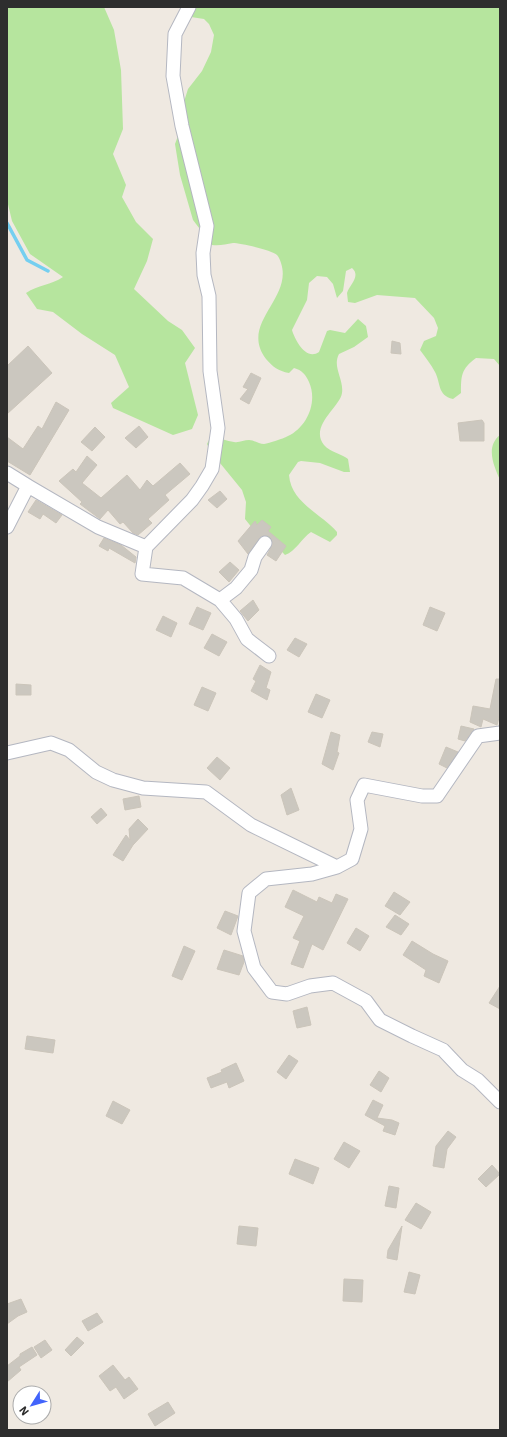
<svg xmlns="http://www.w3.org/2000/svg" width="507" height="1437" viewBox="0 0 507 1437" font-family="'IBM Plex Sans',sans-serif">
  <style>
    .green { fill: #b6e59e }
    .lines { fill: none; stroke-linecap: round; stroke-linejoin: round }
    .stream { stroke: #75cff0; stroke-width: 3.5 }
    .building { fill: #cbc7bf; stroke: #cbc5ba }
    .minor-casing { stroke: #b4b7c1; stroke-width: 15 }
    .minor { stroke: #fff; stroke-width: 13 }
  </style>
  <rect width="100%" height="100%" fill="#efe9e1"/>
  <path class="green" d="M7,7h97l10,23 7,40 2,59 -10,25 13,31 -4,12 14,25 17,17 -6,22 -13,28 34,32 14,9 13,18 -10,15 13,52 -6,14 -19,6 -60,-27 -2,-5 18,-16 -14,-32 -33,-21 -29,-22 -16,-3 -11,-16c12,-8 25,-8 37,-16l-33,-23 -18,-33 -5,-21z
    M183,7h317v359l-6,-7 -18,-1c-15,11 -15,18 -15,35l-8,6c-16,-4 -12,-16 -18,-27 -4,-8 -10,-15 -15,-22l4,-9 12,-5 2,-8 -4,-10 -19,-20 -38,-3 -22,8 -7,-1 -1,-9c3,-9 14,-17 5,-25l-6,3 -3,20 -6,7 -4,-14 -6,-7 -10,-1 -8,7 -2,17 -15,30c3,10 14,31 27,22l8,-21 3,-1 15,3 13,-14 8,7 2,11 -14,10 -15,7c-7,13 5,25 3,39 -2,14 -33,33 -18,52 6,7 18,9 24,14l2,13h-6l-24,-9 -19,-2 -3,1 -9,13c2,28 33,39 48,57v3l-7,7 -19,-10c-10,7 -15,19 -26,23l-15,-16 -17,-10 -8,-10 1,-17 -4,-12 -31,-38 -4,-8 3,-6c8,-1 16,3 24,4 5,1 10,-2 15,-2 5,0 10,4 15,4 6,-1 18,-5 24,-8 19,-9 30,-34 21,-54 -3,-7 -7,-12 -15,-14l-5,5c-11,-2 -16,-6 -23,-14 -27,-36 27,-60 15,-96 -1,-3 -2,-6 -4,-8 -5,-5 -37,-12 -44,-12 -7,1 -13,3 -21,2l-19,-25 -13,-45 -5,-31 3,-8 3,-25 7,-22 14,-18 9,-19 3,-17 -5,-11 -5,-5 -13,-2 -7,-6z
    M500,435v45c-6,-14 -15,-33 0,-45z"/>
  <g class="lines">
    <path class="stream" d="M7,223l20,37 21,11"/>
  </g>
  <path class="building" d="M392,341l8,2 1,11 -10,-1z
    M28,346l24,27 -45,41v-48z
    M251,373l10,5 -12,26 -9,-5 8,-10 -5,-2z
    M56,402l13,8 -39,65 -23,-14v-24l16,12 15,-23 4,3z
    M482,420l2,3v18h-24l-2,-18z
    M139,426l9,11 -12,11 -11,-10z
    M95,427l10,10 -13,14 -11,-9z
    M87,456l10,9 -15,18 19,15 26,-23 13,15 7,-10 6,6 27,-23 10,11 -25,21 4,5 -21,19 4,4 -14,12 -5,-2 -10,-11 -3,2 -12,-14 -8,9 -20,-15 2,-2 -23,-21 14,-12 3,3z
    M220,491l7,8 -10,9 -9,-8z
    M36,500l26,15 -6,8 -13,-9 -3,5 -12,-7z
    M262,520l9,7 -3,4 18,15 -10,15 -9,-6 6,-11 -4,-8h-8l-13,18 -10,-13 17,-20 2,4z
    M104,538l17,7 15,12 -1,6 -26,-15 -1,3 -9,-5z
    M230,562l9,8 -10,12 -10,-10z
    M253,600l6,10 -11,11 -8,-10z
    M197,607l14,6 -8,17 -14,-6z
    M430,607l15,6 -8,18 -14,-6z
    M163,616l14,7 -6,14 -15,-7z
    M212,634l15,8 -8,14 -15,-8z
    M295,638l12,6 -8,13 -12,-7z
    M260,665l11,7 -5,16 4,2 -3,10 -16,-9 5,-10 -3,-2z
    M496,679h4v35l-3,11 -14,-6 -2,8 -11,-5 3,-16 17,3z
    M16,684l15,1v10h-15z
    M202,687l14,6 -8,18 -14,-6z
    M316,694l14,6 -8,18 -14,-6z
    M461,726l13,3 -9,12 -7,-2z
    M331,732l9,3 -3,17 2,1 -6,17 -11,-6z
    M372,732l11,2 -3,13 -12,-5z
    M446,747l12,5 -11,16 -8,-4z
    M217,757l13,11 -10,12 -13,-12z
    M291,788l8,22 -12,5 -6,-20z
    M139,796l2,11 -16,3 -2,-11z
    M101,808l6,7 -10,9 -6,-7z
    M138,819l10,10 -15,16 -10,16 -10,-6 13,-20 4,5 -1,-11z
    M293,890l24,12 2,-5 13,6 4,-9 12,5 -25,51 -11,-6 -9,24 -12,-4 9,-23 -7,-3 11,-22 -19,-9z
    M394,892l16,10 -10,13 -15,-9z
    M225,911l13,5 -7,19 -14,-7z
    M395,915l14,9 -8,11 -15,-8z
    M356,928l13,8 -9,15 -13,-8z
    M412,941l21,13 15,7 -9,22 -15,-7 2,-6 -23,-15z
    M184,946l11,5 -13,29 -10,-4z
    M224,950l19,6 1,6 -5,13 -22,-6z
    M500,986v23l-11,-6z
    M307,1007l4,18 -14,3 -4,-17z
    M27,1036l28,4 -2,13 -28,-4z
    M289,1055l9,6 -12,18 -9,-7z
    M236,1063l8,18 -15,7 -2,-6 -16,6 -4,-10 15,-6 -1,-2z
    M379,1071l10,7 -8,14 -11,-7z
    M373,1100l10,5 -6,13 15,2 7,3 -4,12 -12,-4 2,-5 -20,-11z
    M113,1101l17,9 -8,14 -16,-8z
    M448,1131l8,6 -9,12 -3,19 -11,-2 3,-20z
    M344,1142l16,9 -11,17 -15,-9z
    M295,1159l24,9 -6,16 -24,-10z
    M492,1165l8,9 -14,13 -8,-8z
    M389,1186l10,2 -3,20 -11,-2z
    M416,1203l15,9 -10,17 -16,-9z
    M239,1226l19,2 -2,18 -19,-2z
    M402,1226l-5,34 -10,-2 1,-8z
    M409,1272l11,3 -5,19 -11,-2z
    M344,1279l19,1 -1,22 -19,-1z
    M21,1299l6,13 -9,4 -11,8v-20z
    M97,1313l6,9 -15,9 -6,-10z
    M77,1337l7,6 -13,13 -6,-6z
    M45,1340l7,10 -11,8 -7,-11z
    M32,1347l5,8 -18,12 2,3 -14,12v-16l13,-10v-2z
    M113,1365l12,15 4,-3 9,12 -14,10 -8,-12 -6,4 -11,-15z
    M168,1402l7,11 -20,13 -7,-12z"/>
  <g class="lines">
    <defs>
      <path id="minor" d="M7,473l21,13 -21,41
        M28,486l70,41 48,20 46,-47 10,-14 10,-17 6,-41 -8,-57 -1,-75 -5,-21 -1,-22 4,-27 -25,-100 -9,-50 2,-42 14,-27
        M146,547l-4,27 41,4 37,22 16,19 11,20 22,17
        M220,600l16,-12 15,-18 4,-13 10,-14
        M7,753l44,-10 18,7 27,22 17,8 30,8 63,4 45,33 86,42 -25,7 -46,5 -17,14 -5,38 10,37 18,24 15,2 23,-8 23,-3 33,18 14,19 32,16 31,14 19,20 16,10 22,22
        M337,867l15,-8 9,-30 -4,-29 7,-15 58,11h15l41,-60 22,-3"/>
    </defs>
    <use href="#minor" class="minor-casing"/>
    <use href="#minor" class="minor"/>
  </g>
  <rect width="507" height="1437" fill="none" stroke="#2e2e2e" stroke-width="16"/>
  <g transform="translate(32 1405) rotate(233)"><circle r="19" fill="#ffffff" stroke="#ababab"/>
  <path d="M0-3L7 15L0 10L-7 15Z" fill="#4264fb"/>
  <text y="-6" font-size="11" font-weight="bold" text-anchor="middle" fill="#2e2e2e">N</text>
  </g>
</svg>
